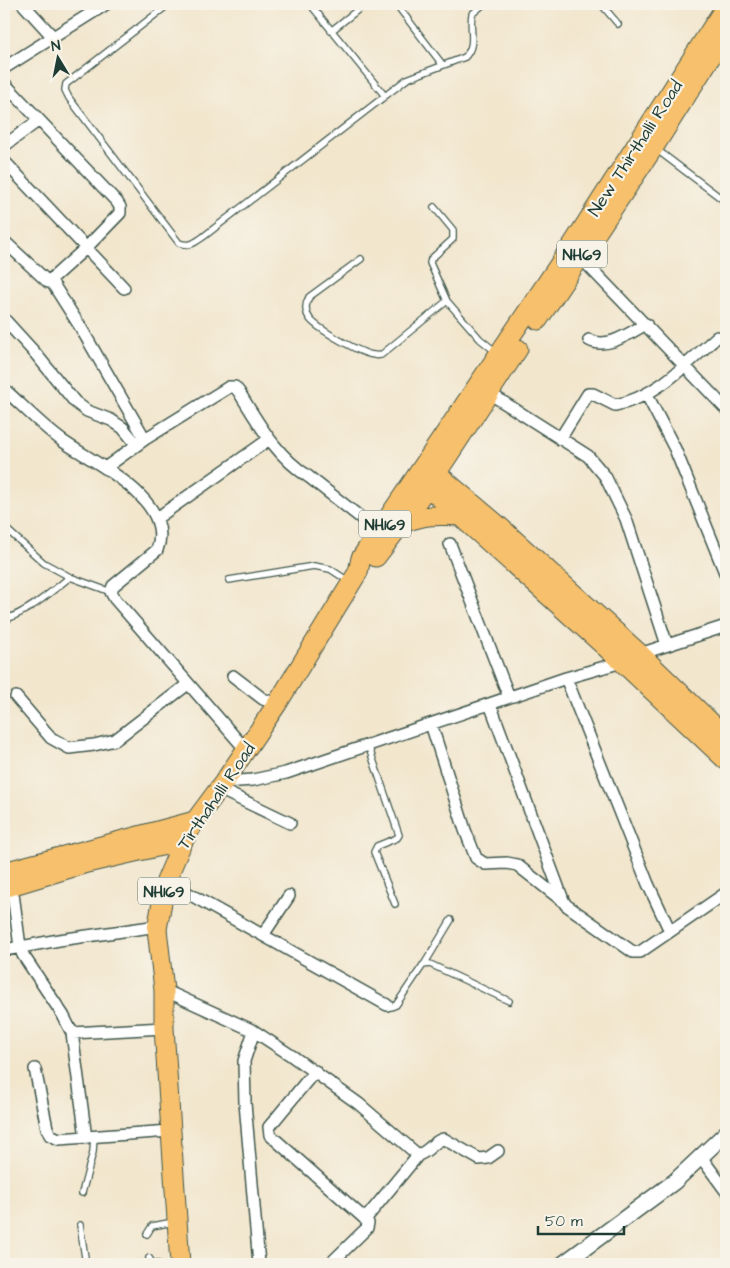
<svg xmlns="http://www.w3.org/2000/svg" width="730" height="1268" viewBox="0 0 730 1268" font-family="'Architects Daughter',sans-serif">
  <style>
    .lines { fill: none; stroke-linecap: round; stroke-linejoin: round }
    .service-casing { stroke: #3f564b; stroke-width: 8 }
    .minor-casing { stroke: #3f564b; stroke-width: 14 }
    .tertiary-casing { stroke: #3f564b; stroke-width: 18 }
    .primary-casing { stroke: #3f564b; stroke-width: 21 }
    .trunk-casing { stroke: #3f564b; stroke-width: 21 }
    .service { stroke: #fff; stroke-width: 5.5 }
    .minor { stroke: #fff; stroke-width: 11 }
    .tertiary { stroke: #fff; stroke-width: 15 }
    .primary { stroke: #f7c06c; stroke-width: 19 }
    .trunk { stroke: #f7c06c; stroke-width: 19 }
    .labels { text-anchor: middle; stroke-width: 4.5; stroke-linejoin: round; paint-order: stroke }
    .shield { fill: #f7f3e8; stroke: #60746a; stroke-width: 1 }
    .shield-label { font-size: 16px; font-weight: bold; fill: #1f3d34 }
    .street-label { font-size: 18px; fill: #1f3d34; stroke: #f7f3e8 }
  </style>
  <rect width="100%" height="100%" fill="#f7f3e8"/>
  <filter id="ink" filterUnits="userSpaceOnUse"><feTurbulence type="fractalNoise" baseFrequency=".02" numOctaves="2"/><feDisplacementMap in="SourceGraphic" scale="10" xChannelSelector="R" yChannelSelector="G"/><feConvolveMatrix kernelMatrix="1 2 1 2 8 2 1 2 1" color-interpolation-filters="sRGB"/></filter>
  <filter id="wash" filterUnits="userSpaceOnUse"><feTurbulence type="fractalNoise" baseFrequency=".0096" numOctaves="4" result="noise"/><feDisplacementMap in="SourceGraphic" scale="20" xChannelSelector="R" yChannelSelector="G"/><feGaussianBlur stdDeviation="1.12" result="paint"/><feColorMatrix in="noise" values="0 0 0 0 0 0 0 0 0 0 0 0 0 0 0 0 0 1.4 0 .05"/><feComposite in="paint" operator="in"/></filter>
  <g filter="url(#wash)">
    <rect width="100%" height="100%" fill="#f2e6cd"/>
  </g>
  <g filter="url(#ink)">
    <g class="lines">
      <defs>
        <path id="service" d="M169,4l-103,80 -1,6 4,8 110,145c11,4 15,0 24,-6l204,-158 58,-22c12,-13 4,-26 7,-43l12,-10
          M310,4l75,92
          M396,4l46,60
          M601,4l17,20
          M331,31l34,-27
          M656,149l70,53
          M434,207l19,23v9l-22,20 -1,4 17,38
          M361,259l-52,38c-4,7 -4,15 1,22 8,10 51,35 64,36 2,1 5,0 7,0l66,-54 33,38 16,13
          M4,527l40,36 26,14 41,15
          M229,580l85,-14 16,3 20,13
          M4,620c25,-9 45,-26 66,-43
          M368,745l31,90 -2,3 -20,8 -3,6 21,52
          M425,963l26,-43
          M387,1005l4,2 5,-2 27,-40 7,-1 79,37
          M82,1193l11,-41 1,-15
          M80,1225l6,39
          M147,1234l5,-8 22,-4
          M149,1258l4,6h5"/>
        <path id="minor" d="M23,4l31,34
          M4,68l102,-64
          M4,83l113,119 3,5v6l-33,34 -39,35 -44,-41
          M4,146l35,-26
          M4,161l120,127
          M580,257l146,152
          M51,281l30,47 64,111
          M4,319l31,34 40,49 12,9 24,9 12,8 14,17
          M589,340c18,10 41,-7 57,-16
          M4,389c20,18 39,38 60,53 32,22 112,59 93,108l-44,36 -2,6 4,7 131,151
          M489,393l99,63 17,20 21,43 41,126
          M647,395l28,54 51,126
          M560,439l28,-45h5l22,11c41,-7 72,-42 102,-68
          M105,468l40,-29 84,-52h6l4,5c20,32 37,64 70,85l70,55
          M157,518l111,-78
          M450,544l59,153
          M233,676l30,23 14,5
          M566,678l82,206 22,47
          M16,697l35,41 18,10 25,-3 21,-5 73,-56
          M490,704l73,196
          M431,724l34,106 11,28 9,6 22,-1 10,2 47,37 2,3 67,47h7l86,-59
          M224,782l29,-2 33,-7 280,-95 56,-16 18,-8 86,-28
          M219,789l71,34
          M166,881l221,124
          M12,886l8,61 3,8 40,60 9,18 14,105
          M263,935l26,-39
          M4,948l6,1 49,-9 99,-14
          M164,990l90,41 38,25 67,48 59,51
          M254,1031l-10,30 1,42 14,161
          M72,1033l92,-5
          M35,1069l12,59 3,7 9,4 111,-8
          M315,1071l-46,56 1,8 94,83 4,5 -1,5 -36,35
          M701,1157l25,34
          M364,1218l3,-1 51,-62c11,-3 16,-15 26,-16l35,20 9,-1 10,-7"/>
        <path id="tertiary" d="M563,1264l111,-82 52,-49"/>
        <path id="primary" d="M4,872l191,-51
          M4,888l83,-25 96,-22"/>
        <path id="trunk" d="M538,320l116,-173 72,-114
          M428,466l71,60 141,128 86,83
          M419,479l203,183 104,98
          M403,523c23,-9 35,-8 58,-7
          M376,557c52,-66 95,-138 142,-208
          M180,1264l-16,-236v-38l-7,-61 9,-48 17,-40 12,-20 29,-39 53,-78 81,-132 3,-14 210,-311 155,-241"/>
      </defs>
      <use href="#service" class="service-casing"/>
      <use href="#minor" class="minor-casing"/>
      <use href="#tertiary" class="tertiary-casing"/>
      <use href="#primary" class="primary-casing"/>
      <use href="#trunk" class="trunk-casing"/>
      <use href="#service" class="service"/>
      <use href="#minor" class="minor"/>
      <use href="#tertiary" class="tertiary"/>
      <use href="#primary" class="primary"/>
      <use href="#trunk" class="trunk"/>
    </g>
  </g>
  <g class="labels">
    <g class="shield">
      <rect x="557" y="240.5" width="50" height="27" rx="4"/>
      <rect x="359" y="510.5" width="52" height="27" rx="4"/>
      <rect x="138" y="877.5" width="52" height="27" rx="4"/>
    </g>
    <g class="shield-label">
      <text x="582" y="260">NH69</text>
      <text x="385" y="530">NH169</text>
      <text x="164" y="897">NH169</text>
    </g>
    <g class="street-label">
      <text transform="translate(635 148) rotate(-57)" y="6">New Thirthalli Road</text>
      <text transform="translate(216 796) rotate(-56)" y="6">Tirthahalli Road</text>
    </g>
  </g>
  <rect width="730" height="1268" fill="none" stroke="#f7f3e8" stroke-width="20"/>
  <g transform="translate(58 58) rotate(350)" stroke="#f7f3e8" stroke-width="4" paint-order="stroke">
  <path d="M0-4L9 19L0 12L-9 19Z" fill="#1f3d34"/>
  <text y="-8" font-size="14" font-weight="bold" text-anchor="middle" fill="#1f3d34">N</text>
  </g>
  <path d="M538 1226v8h86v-8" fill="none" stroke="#1f3d34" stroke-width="2.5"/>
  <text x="545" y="1226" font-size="15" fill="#1f3d34" stroke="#f7f3e8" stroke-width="4" paint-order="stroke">50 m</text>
</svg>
